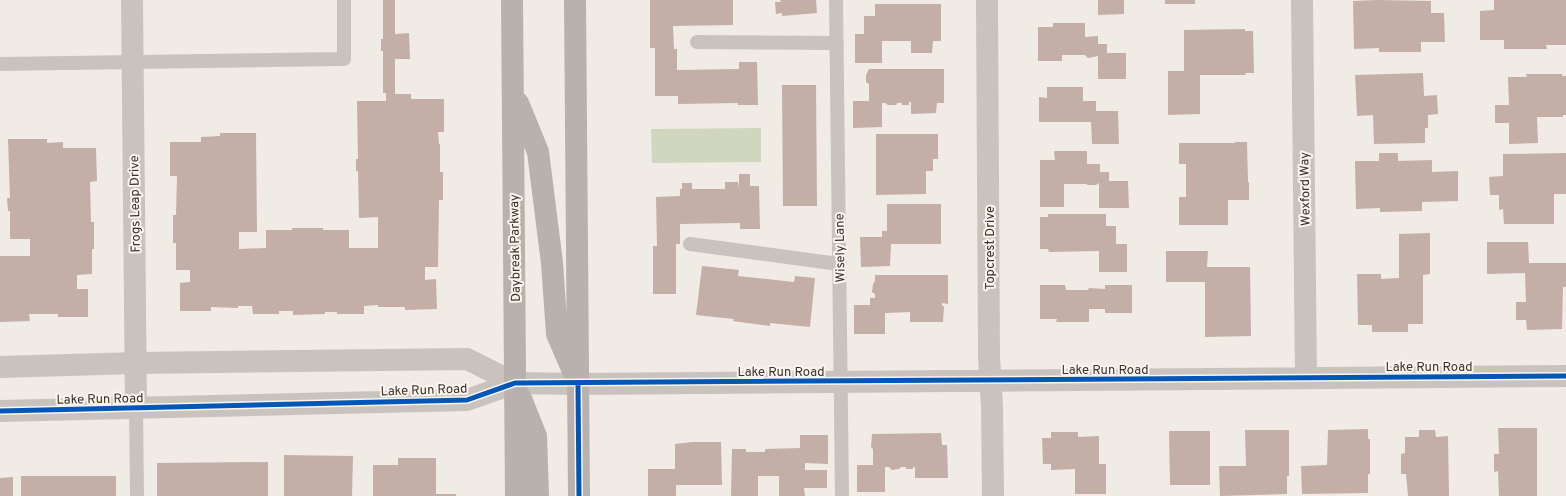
<svg xmlns="http://www.w3.org/2000/svg" width="1566" height="496" viewBox="0 0 1566 496" font-family="Overpass,sans-serif">
  <style>
    .green { fill: #d1d6bf }
    .building { fill: #c3afa7 }
    .lines { fill: none; stroke-linecap: round; stroke-linejoin: round }
    .service { stroke: #c9c3be; stroke-width: 14 }
    .minor { stroke: #c9c3be; stroke-width: 22 }
    .tertiary { stroke: #c9c3be; stroke-width: 22 }
    .primary { stroke: #b8b1ad; stroke-width: 22 }
    .cycleway-casing { stroke: #fbf5ee; stroke-width: 8 }
    .cycleway { stroke: #0057b8; stroke-width: 5 }
    .labels { text-anchor: middle; stroke-width: 4; stroke-linejoin: round; paint-order: stroke }
    .street-label { font-size: 13px; fill: #3b302b; stroke: #fbf5ee }
  </style>
  <rect width="100%" height="100%" fill="#f0ebe5"/>
  <path class="green" d="M761,128v34l-109,1 -1,-34z"/>
  <path class="building" d="M383,0h12v34l14,-1 1,26h-15v35h16v5h33v33h-6l1,12h1v28h3v28h-4l-1,67h-13v13l11,-1 1,30 -32,1v-3h-27v-2l-14,1v8h-27v-2h-12v2l-32,1v-4h-14v3h-26l-1,-8h-14v2l-27,-1v4h-31v-28l10,-1v-12h-14v-27h-3v-28h3l1,-39h-7v-34h31v-5l19,-1v-3h36l1,99h-18v17l27,-1v-18h26v-2h31v2h26v18h29v-31l-19,1 -1,-47h-2v-12h2l-1,-58h29v-8h-3v-42h-2v-12h2z
    M650,0h83v25l-60,1 1,23h3v21l62,-1v-7h18l1,43h-20v-2l-60,1v-8h-23v-48h-5z
    M780,0h36l1,13 -35,3v-3l-6,1 -1,-12h6z
    M1098,0h26v14l-26,1z
    M1165,0h30v4h-30z
    M1378,0l53,1v12h13l1,29h-24v10h-42v-4l-25,1 -1,-48z
    M1494,0h72v45h-20l1,4h-43v-9h-24v-29l14,-1z
    M875,4h66v37h-8l-1,12h-21v-12h-29v22h-27v-29h9v-18h11z
    M1053,23h32v14l13,-1v8h9v9h19v26h-28v-23l-10,2 -3,-3h-23v6h-24v-34h15z
    M1245,29v2h8l1,42h-9l1,2h-46v39l-32,1v-44h16v-41z
    M869,69h75v34h-7l-1,10 -25,1v-12h-2v3h-7v-2h-5l-1,2h-8l-3,-2h-3v24l-29,1v-27h16v-17l-3,-2v-7z
    M1423,73l1,23 13,-1 1,19 -10,1v13h-3v15l-51,1 -1,-29 -16,1 -2,-41z
    M1526,74h36v2h4v39h-3v2h-26l1,26 -29,1v-21h-14v-18h14l-1,-28h19z
    M782,85h34l1,121h-34z
    M1047,87h36v14h13v10h22l1,33h-27l-1,-22h-52v-25l8,1z
    M876,134h62v25h-5v12h-7v23l-50,1z
    M8,139h39v4l16,-1v6h33l1,33 -7,1 1,40h3v27h-2v25l-15,1v14h11v28h-30v-3h-29l1,7 -30,1v-66h30v-17h-20v-28h-2l-1,-13h3z
    M1235,142h12l1,40h1v18h-21v25h-49v-28h7v-33h-7v-21h56z
    M1054,151h33v13h13v8h9v9h19l1,27h-30v-25l-3,2h-8l-2,-1h-22v23h-24v-47h15z
    M1379,153h19v8l34,-1v12l26,-1v30l-36,1v9l-42,1v-4l-24,1 -1,-48h24z
    M1566,153v41h-12v30h-50l-1,-15 -4,1v-15h-9l-1,-18 14,-1v-22z
    M739,174h11v12h9l1,43h-20v-6l-60,1v20h-4v50h-23v-48h4l-1,-49 24,-1v-7h2v-6h10v6h33v-7h13l1,6z
    M887,204h54v40h-50l-1,22 -29,1 -1,-30h22v-6h5z
    M1048,214h58v12h10v18h11v28h-28v-21l-50,1 -1,-3h-8v-32h8z
    M1430,233v41l-7,1v49h-15v8h-36v-7h-14l-1,-51h24v5l18,-1v-44z
    M1487,242h41l1,21h37v24h-3l-1,42 -35,1 -1,-10h-10v-18h10l-1,-29 -38,1z
    M1166,251h42l-1,16h43l1,69 -46,1v-55h-39z
    M702,266l37,4 -1,6 56,6 1,-6 20,2 -5,49 -40,-4v3l-37,-5 1,-2 -38,-4z
    M875,275h73v29l-6,-1v3h2l-1,16h-33v-10l-25,1v21h-31v-29h16v-7h5v-4l-3,-2 1,-8 2,-3z
    M1040,285h25l1,5h22l1,-2 16,1v-4h27v28h-27v-4h-16v13h-33l1,-3h-17z
    M1498,428h39v68h-38l-1,-25 -4,1v-18h5z
    M1368,429v10h2v35h-2v19l-66,1 -1,-28 26,-1 1,-35z
    M1245,430h44v46h-2v18l-67,2 -1,-30h27z
    M1419,430h16l1,7 12,-1 1,60h-41l-2,-22h-5v-20l4,-1v-16h13l1,-1z
    M1169,431h41v54h-40z
    M1051,432h27v5l21,-1v28h7v30h-31v-25l-24,1v-6h-8l-1,-26h9z
    M941,433l1,12h5l1,33h-33v-11h-2v2h-7v-2h-5l-2,2 -7,1 -3,-3h-4v25h-28v-27h16v-16l-2,-2 1,-13z
    M800,435h28v29l-23,-1v7h22v18h-23l1,8h-26v-20h-21v20h-27l1,-47h14v3h19v-3l35,-1z
    M692,442h29l1,43h-46v11h-28v-27h27v-25z
    M284,455l69,1 -1,40h-68z
    M398,458h38v36h20v2h-83v-31h25z
    M268,462v34h-111v-33z
    M21,476h95v20h-95z
    M13,477v19h-13v-18z"/>
  <g class="lines">
    <path class="service" d="M836,0l6,496
      M697,42l140,1
      M0,64l344,-5v-59
      M690,244l149,20
      M136,408l1,88"/>
    <path class="minor" d="M132,0l4,408
      M987,0l2,357 3,50 1,89
      M1302,0l4,378
      M578,384l988,-8"/>
    <path class="tertiary" d="M0,367l136,-4 331,-4 48,24
      M0,411l467,-11 48,-17 63,1"/>
    <path class="primary" d="M512,0l4,496
      M575,0l4,496
      M518,103l20,49 14,111 5,71 18,42
      M520,396l16,40 2,60"/>
    <defs>
      <path id="cycleway" d="M578,384l1,112
        M0,411l467,-11 48,-17 1051,-7"/>
    </defs>
    <use href="#cycleway" class="cycleway-casing"/>
    <use href="#cycleway" class="cycleway"/>
  </g>
  <g class="labels">
    <g class="street-label">
      <text transform="translate(1304 189) rotate(-91)" y="5">Wexford Way</text>
      <text transform="translate(134 204) rotate(-91)" y="5">Frogs Leap Drive</text>
      <text transform="translate(514 248) rotate(-91)" y="5">Daybreak Parkway</text>
      <text transform="translate(839 248) rotate(-91)" y="5">Wisely Lane</text>
      <text transform="translate(989 248) rotate(-90)" y="5">Topcrest Drive</text>
      <text x="1429" y="371">Lake Run Road</text>
      <text x="1105" y="374">Lake Run Road</text>
      <text x="781" y="376">Lake Run Road</text>
      <text transform="translate(424 389) rotate(-2)" y="5">Lake Run Road</text>
      <text transform="translate(100 398) rotate(-1)" y="5">Lake Run Road</text>
    </g>
  </g>
</svg>
